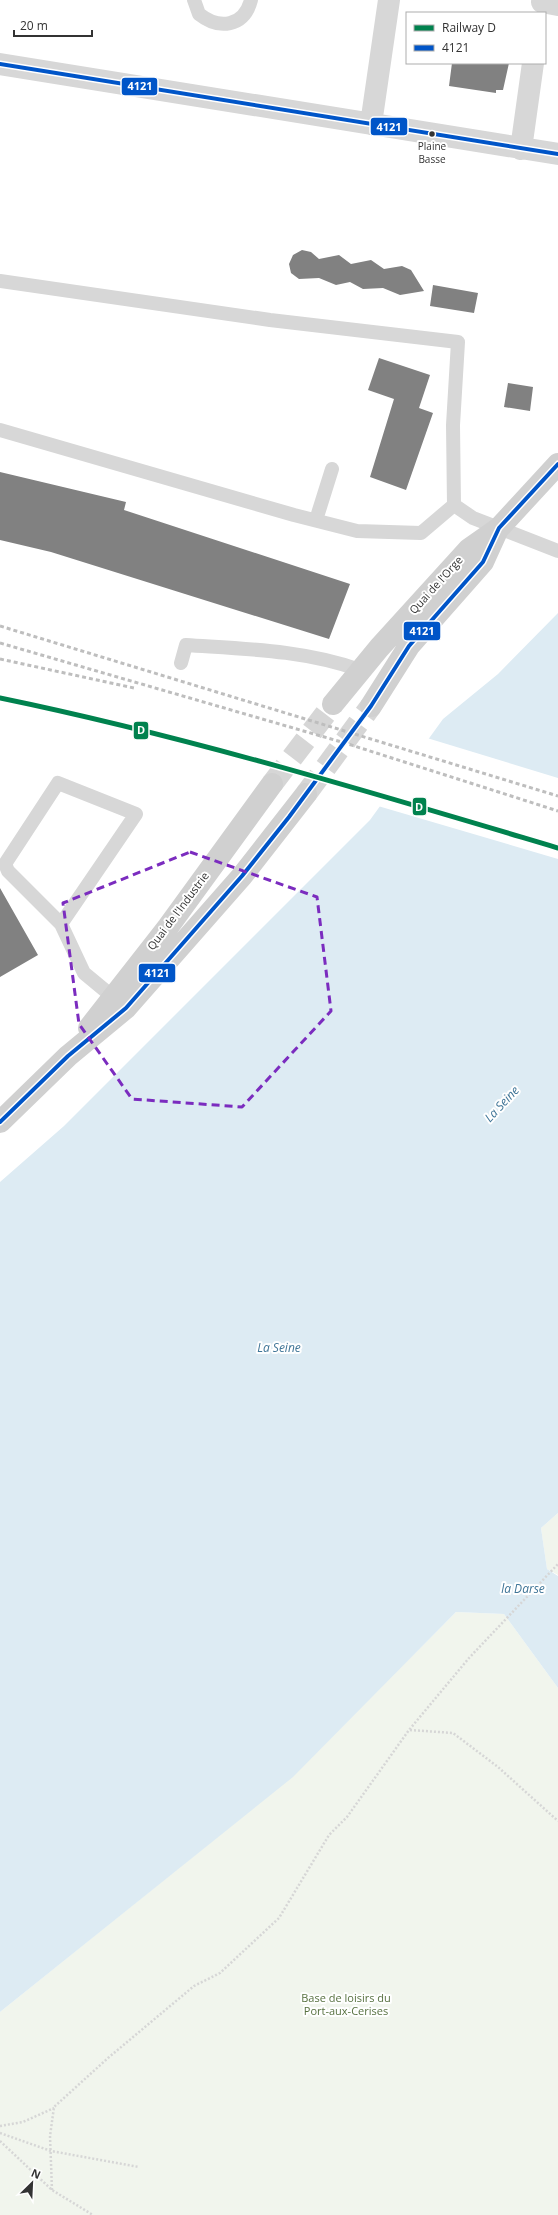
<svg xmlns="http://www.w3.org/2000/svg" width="558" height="2215" viewBox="0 0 558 2215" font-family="'Open Sans',sans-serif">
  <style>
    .green { fill: #f1f5ed }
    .water { fill: #ddebf3 }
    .pier { fill: #fff }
    .building { fill: #818181 }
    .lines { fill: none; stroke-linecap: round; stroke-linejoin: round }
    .secondary-tunnel { stroke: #d6d6d6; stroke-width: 22; stroke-dasharray: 22 11; stroke-linecap: butt }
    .path { stroke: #d6d6d6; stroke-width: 2.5; stroke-dasharray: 2 2; stroke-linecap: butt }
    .service { stroke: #d7d7d7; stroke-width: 14 }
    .minor { stroke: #d7d7d7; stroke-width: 22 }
    .secondary { stroke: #d0d0d0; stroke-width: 22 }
    .rail { stroke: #bebebe; stroke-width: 3; stroke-dasharray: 4 3; stroke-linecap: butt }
    .bus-1-casing { stroke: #fff; stroke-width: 7 }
    .bus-1 { stroke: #0055c8; stroke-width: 4 }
    .rail-1-casing { stroke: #fff; stroke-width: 8 }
    .rail-1 { stroke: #00824e; stroke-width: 5 }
    .marked { fill: none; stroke: #7b2cbf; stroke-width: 3; stroke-dasharray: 8 5; stroke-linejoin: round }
    .bus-dot { fill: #333; stroke: #fff; stroke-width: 1.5 }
    .labels { text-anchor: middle; stroke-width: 4; stroke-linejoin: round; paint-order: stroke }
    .bus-label { font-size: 10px; fill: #333; stroke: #fff }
    .street-label { font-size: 11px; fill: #333; stroke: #fff }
    .park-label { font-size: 11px; fill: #56703f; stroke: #fff }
    .water-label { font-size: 12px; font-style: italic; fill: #3f7597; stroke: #fff }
    .line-badge { stroke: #fff; stroke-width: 1.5 }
    .badge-label { font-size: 11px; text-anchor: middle; font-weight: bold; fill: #fff }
  </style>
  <rect width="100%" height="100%" fill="#fff"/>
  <path class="green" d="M558,1513v62l-11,-6 -6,-41z
    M456,1612l48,2 54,74v527h-558v-203l292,-235z"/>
  <path class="water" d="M558,613v900l-17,15 6,41 11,7v112l-54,-74 -48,-2 -163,165 -293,235v-830l64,-56 306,-306 73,-101 55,-45z"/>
  <path class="pier" d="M427,738l131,40v81l-180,-53z"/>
  <path class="building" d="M452,63h57l-6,27h-7v3l-47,-7z
    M302,250l9,2 8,7 20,-4 12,9 20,-4 13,9 18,-3 9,4 13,21 -24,4 -17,-7 -20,1 -13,-7 -14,3 -17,-7 -20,1 -8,-6 -2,-9 4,-9z
    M433,285l45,8 -4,20 -44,-7z
    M379,358l51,17 -11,33 14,5 -27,77 -36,-13 24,-78 -26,-9z
    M508,383l25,4 -3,24 -26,-4z
    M0,472l126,30 -2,8 226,74 -21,55 -278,-87 -51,-12z
    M0,888l38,67 -38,22z"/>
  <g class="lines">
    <path class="secondary-tunnel" d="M272,784l61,-80
      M306,794l65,-88"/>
    <path class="path" d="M410,1730l43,3 45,34 60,54
      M0,2126l23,-4 31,-14
      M0,2133l51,18 88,16
      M0,2141l52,49 41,25
      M52,2190l-2,-54 4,-29 54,-49 86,-72 26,-13 59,-55 50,-83 18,-18 62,-87 60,-72 89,-94"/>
    <path class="service" d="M194,0l5,14c20,16 45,13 52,-14
      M0,281l270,39 188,22 -5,83 1,80
      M0,430l294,85 63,16 64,2 33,-28
      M454,505l19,13 85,33
      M316,520l16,-51
      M181,663l5,-18c59,4 118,5 174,25
      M61,924l-53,-53 -3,-7 53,-81 78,31 -75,110 23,49 35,29"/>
    <path class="minor" d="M542,2l16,3
      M0,64l558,90
      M371,124l18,-124
      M521,149l12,-86"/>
    <path class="secondary" d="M333,704l46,-56 90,-99 30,-21 59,-64
      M371,706l38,-60 74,-84 15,-33
      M89,1028l79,-101 104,-143
      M0,1122l68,-66 58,-48 116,-132 64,-82"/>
    <path class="rail" d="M0,626l558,170
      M0,643l345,100 213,68
      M0,659l134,29"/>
    <defs>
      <path id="bus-1" d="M0,64l558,90
        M0,1122l68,-66 58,-48 116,-132 47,-59 82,-111 38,-60 74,-84 16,-34 59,-64"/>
    </defs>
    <use href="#bus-1" class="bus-1-casing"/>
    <use href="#bus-1" class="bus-1"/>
    <defs>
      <path id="rail-1" d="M0,698c189,39 373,95 558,150"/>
    </defs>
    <use href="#rail-1" class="rail-1-casing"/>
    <use href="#rail-1" class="rail-1"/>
  </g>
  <path class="marked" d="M190,852l127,45 14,114 -89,96 -110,-8 -53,-75 -16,-121z"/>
  <circle class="bus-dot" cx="432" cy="134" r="3.5"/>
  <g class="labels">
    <g class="bus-label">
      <text x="432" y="150">Plaine<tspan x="432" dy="13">Basse</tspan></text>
    </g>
    <g class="street-label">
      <text transform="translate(436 585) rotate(-48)" y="4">Quai de l'Orge</text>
      <text transform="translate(178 911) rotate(-53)" y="4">Quai de l'Industrie</text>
    </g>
    <g class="park-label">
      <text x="346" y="2002">Base de loisirs du<tspan x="346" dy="13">Port-aux-Cerises</tspan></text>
    </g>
    <g class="water-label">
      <text transform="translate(502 1104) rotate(-47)" y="4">La Seine</text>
      <text x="279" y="1352">La Seine</text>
      <text x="523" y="1593">la Darse</text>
    </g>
  </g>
  <g class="line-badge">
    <rect x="121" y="77" width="37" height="19" rx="4" fill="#0055c8"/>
    <rect x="370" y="117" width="38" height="19" rx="4" fill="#0055c8"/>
    <rect x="403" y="621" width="38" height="20" rx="4" fill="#0055c8"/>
    <rect x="133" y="721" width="16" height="19" rx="4" fill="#00824e"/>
    <rect x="412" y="797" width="15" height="19" rx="4" fill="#00824e"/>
    <rect x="138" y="963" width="38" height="20" rx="4" fill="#0055c8"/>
  </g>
  <g class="badge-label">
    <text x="140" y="90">4121</text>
    <text x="389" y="131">4121</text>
    <text x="422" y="635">4121</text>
    <text x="141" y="734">D</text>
    <text x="419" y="811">D</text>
    <text x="157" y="977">4121</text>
  </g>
  <rect x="406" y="12" width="140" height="52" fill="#ffffff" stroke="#adadad"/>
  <rect x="414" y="25" width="20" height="6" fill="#00824e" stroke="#adadad"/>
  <text x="442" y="32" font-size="12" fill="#333333">Railway D</text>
  <rect x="414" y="45" width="20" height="6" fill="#0055c8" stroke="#adadad"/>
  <text x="442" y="52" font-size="12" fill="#333333">4121</text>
  <g transform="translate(32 2183) rotate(24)" stroke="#ffffff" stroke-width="3" paint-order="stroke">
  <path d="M0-3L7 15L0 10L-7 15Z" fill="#333333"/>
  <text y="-6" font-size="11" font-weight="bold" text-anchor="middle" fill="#333333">N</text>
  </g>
  <path d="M14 30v6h78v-6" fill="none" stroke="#333333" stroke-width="2"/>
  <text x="20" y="30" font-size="12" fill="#333333" stroke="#ffffff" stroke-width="3" paint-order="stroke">20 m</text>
</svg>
